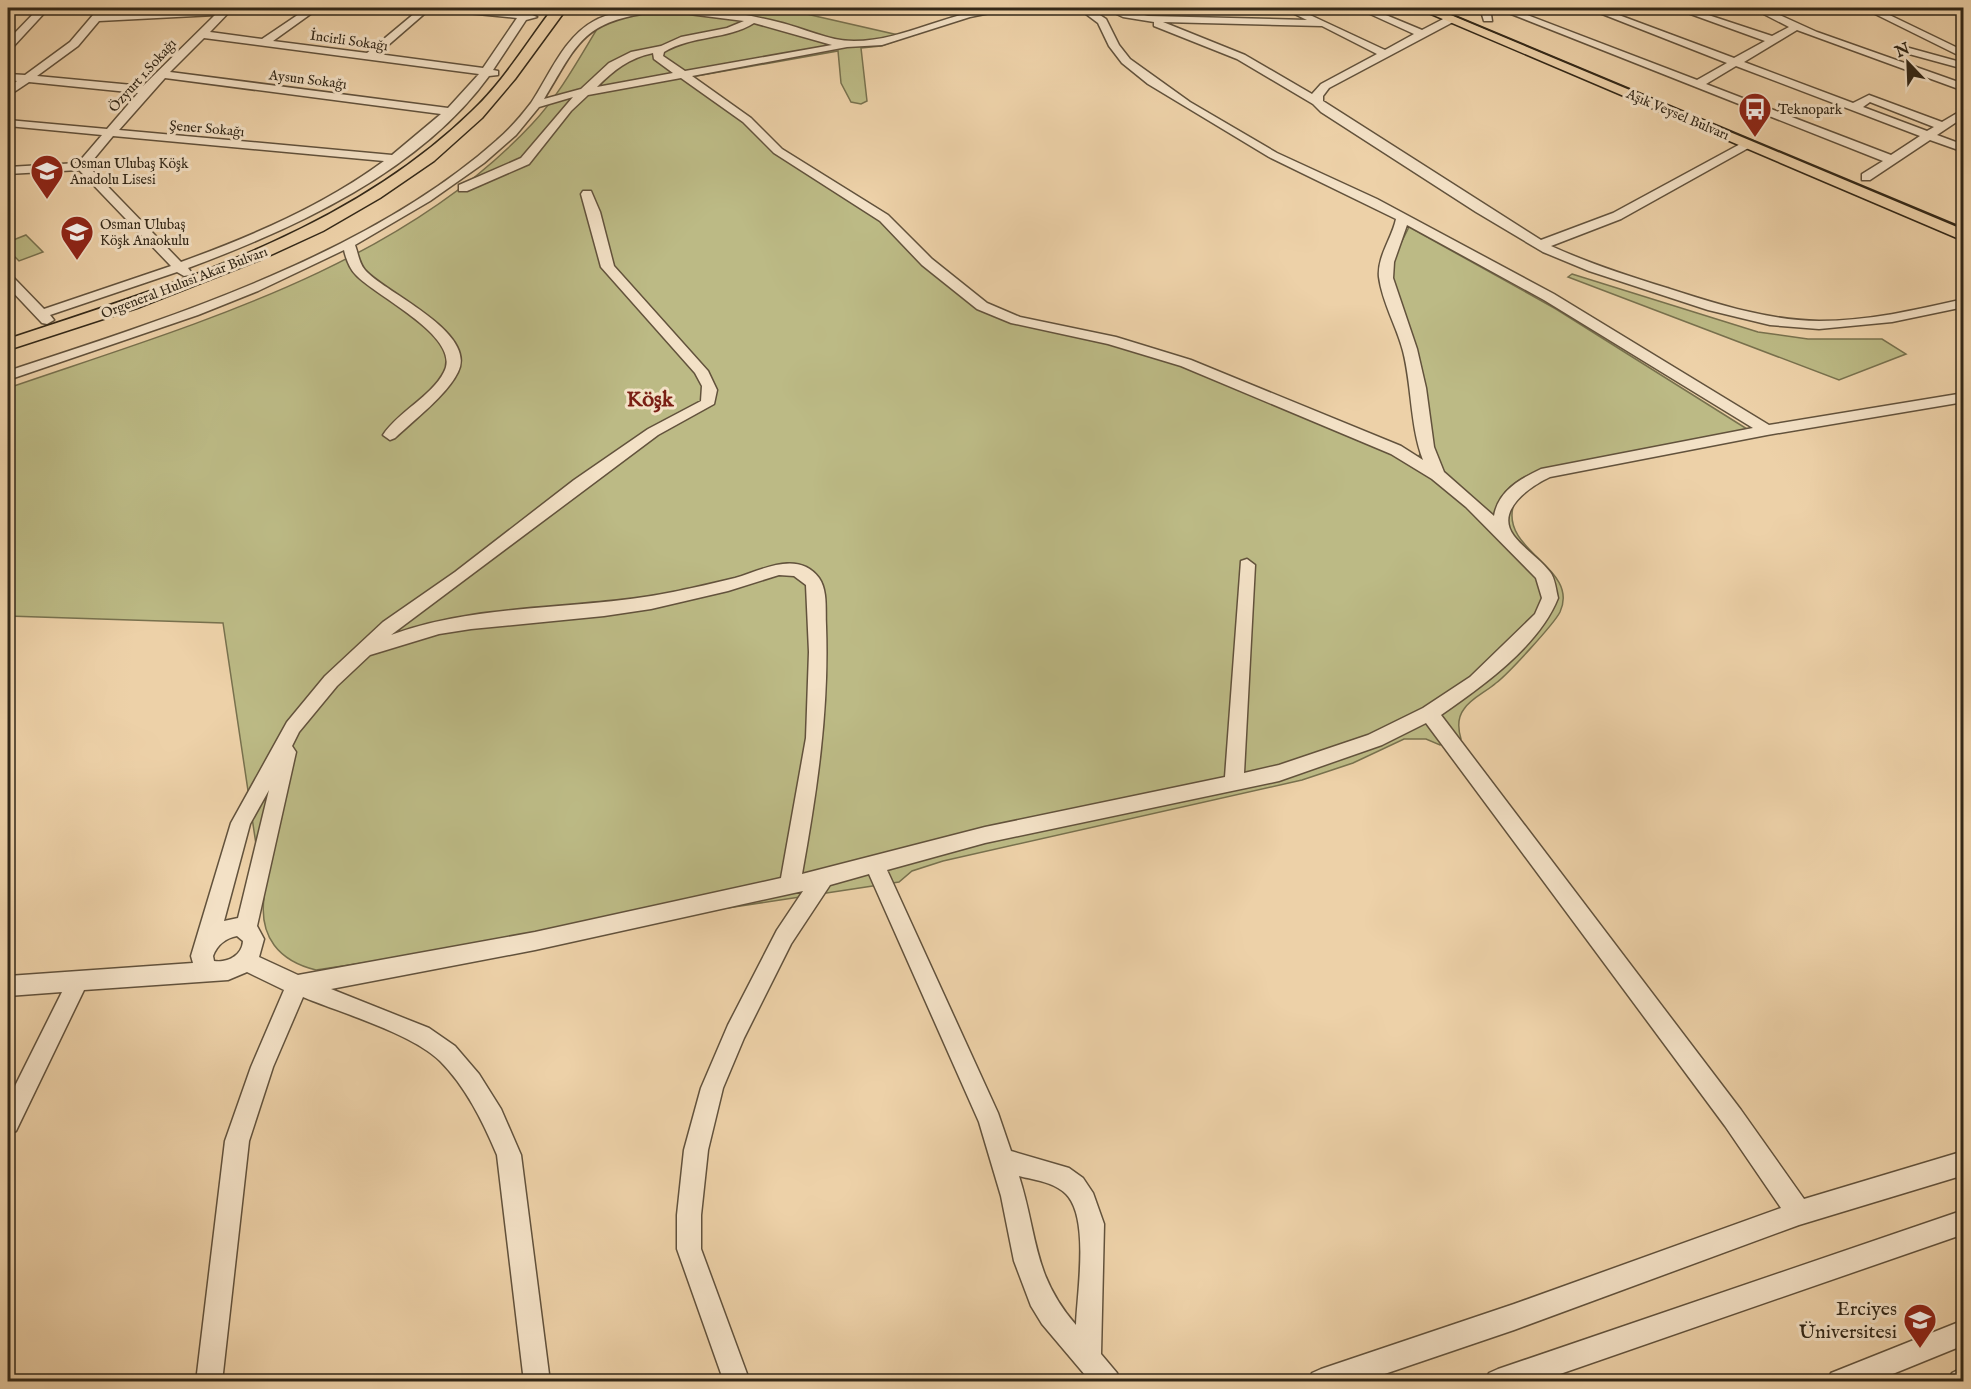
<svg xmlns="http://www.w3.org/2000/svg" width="1971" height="1389" viewBox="0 0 1971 1389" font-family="'IM FELL English',serif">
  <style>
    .green { fill: #bcba85; stroke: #78714e; stroke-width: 1.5 }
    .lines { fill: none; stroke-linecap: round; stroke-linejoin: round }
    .minor-casing { stroke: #62523c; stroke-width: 3 }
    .major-casing { stroke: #332818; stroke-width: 3 }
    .minor { fill: #f3e1c6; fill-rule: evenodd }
    .major { fill: #edd1a8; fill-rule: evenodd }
    .tram { stroke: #332818; stroke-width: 1.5 }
    .labels { text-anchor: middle; stroke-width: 6; stroke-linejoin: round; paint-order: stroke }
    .far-street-label { font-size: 14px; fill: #332818; stroke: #f3e1c6 }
    .far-poi-label { font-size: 14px; fill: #332818; stroke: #f3e1c6; text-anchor: start }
    .near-poi-label { font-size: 20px; fill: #332818; stroke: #f3e1c6; text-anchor: end }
    .district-label { font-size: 22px; font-weight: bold; fill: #7a1f14; stroke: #f3e1c6 }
  </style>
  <rect width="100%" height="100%" fill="#edd1a8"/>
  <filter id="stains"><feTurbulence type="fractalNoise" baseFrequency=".00333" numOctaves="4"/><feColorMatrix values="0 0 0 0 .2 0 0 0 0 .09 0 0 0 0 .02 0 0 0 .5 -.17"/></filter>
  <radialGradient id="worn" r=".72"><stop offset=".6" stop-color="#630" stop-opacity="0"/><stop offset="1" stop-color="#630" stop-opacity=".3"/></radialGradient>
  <path class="green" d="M627,8l175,5 105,24 -26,9 -20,2 6,53 -6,3 -10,-2 -10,-19 -3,-32 -147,26 87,70 80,50 111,97 39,22 101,22 304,118h6l3,-5 -30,-163 1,-29 16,-32 147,82 191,120 -208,42c-18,6 -31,14 -40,30l14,6c-11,45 67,61 47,105 -6,12 -52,62 -64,71 -10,9 -25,15 -32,26 -7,9 -6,20 -3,30l-21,6 -14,-6h-22l-51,24 -51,17 -359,81 -31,10 -13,11 -583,88c-37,-9 -57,-33 -52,-72l-41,-275 -215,-7v-228c180,-62 390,-120 524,-264 31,-33 52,-75 76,-113z
    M26,235l17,17 -24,9 -11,-11v-8z
    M1572,274l186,58 50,7h74l24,15 -67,26 -271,-103z"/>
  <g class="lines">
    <defs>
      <path id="minor" d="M39,8h10l-37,40 -4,1v-9z
        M99,8h10l-5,7 129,-7 -23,24 52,7 46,-31h11l-46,33 94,12 54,-45h10l-53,46 105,14 34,-50 -70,-7 -5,-3 79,5 3,-5h10l-4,6 7,3 -11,3 -33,50 5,1v4l-9,1c-69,95 -193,152 -301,192l3,4 -2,3 -5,1 -7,-4 -127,43 4,5 -7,4 -5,-1 -34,-36v-11l5,1 31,32 127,-43 -92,-96 -71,4v-7l70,-4 24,-28 -94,-9v-6l99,9 31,-36 -109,-11 -21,14v-8l9,-7 -9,-1v-6l17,1 45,-33zM215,15l-72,71 -106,-10 41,-30 21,-25zM204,38l275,36 -31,34 -278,-36zM165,78l276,36 -49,41 -273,-25zM113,136l271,25c-61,45 -132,75 -203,101l-93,-96z
        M642,8c46,-2 92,3 136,14 26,6 50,19 76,19 53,0 99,-33 152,-33l-1,2 -35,7 -88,28 -35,2 -155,29 59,42 31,31 106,66 44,44 55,44 33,14 96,20 75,23 210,86 22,14c-13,-34 -11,-74 -20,-109 -6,-24 -21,-49 -24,-74 -2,-20 13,-39 17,-58l-127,-62 -121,-73 -26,-21 -13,-17 -11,-23 -20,-15h11l17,11 13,26 11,14 60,43 87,51 100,46 177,95 215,131 195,-32v9l-197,33 -217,42c-19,9 -56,33 -36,59 10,13 25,22 36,36 5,6 6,18 8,26 -19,48 -75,88 -117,117l300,395 63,89 160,-48v24l-165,50 -285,105 -153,52h-53l4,-9 9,-4 193,-65 267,-96 -56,-82 -299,-403 -44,22 -103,36 -294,62 -98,27 111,243 13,38 58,17 14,10 10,15 11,31 -3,130 16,19 4,9h-30l-49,-58 -11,-18 -17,-45 -13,-65 -22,-74 -110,-248 -39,11 -39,59 -47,94 -21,50 -15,62 -7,65v34l49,133h-26l-47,-133v-34l7,-65 17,-62 27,-63 49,-95 26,-39 -268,59 -204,39 98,39 26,18 24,28 22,35 20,46 29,227h-26l-27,-227c-14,-33 -31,-68 -57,-94 -29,-28 -99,-48 -137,-64l-30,70 -24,74 -27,241h-26l29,-241 26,-74 33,-77 -37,-18 -19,8 -144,10 -68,141 -8,3v-34l54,-108 -54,4v-20l185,-13 -2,-7 40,-133 56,-101 38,-46 58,-54 72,-50 119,-92 74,-51 53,-28 1,-15 -7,-13 -94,-106 -20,-73 2,-3h8l9,21 14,54 94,105 9,19 -3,14 -56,31 -267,200c89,-33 189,-24 282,-43 20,-4 41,-9 62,-14 25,-7 63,-29 84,0 9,13 6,32 7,48 3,85 -9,165 -24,248l183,-47 240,-50 16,-216 6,-2 8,6 -11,208 35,-8 89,-30 55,-27 47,-31 65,-63 7,-16 -6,-20 -70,-71 -34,-28 -41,-25 -210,-88 -73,-22 -97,-21 -34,-14 -55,-44 -42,-44 -106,-68 -31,-31 -62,-44 -93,17 -17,16 -42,53 -62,27h-8v-6l62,-27 52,-61 -34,10 -23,28 -32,28 -54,38 -75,44c3,8 4,18 10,25 20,23 113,62 93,102 -11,23 -44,48 -63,66l-5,2 -7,-5c15,-23 49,-39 61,-63 19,-35 -69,-76 -88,-97 -6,-6 -10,-16 -12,-25l-86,41 -60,24 -190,65v-9c162,-53 360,-116 489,-231 13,-11 24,-24 34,-37 18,-27 33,-66 63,-82 14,-8 32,-10 48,-13zM642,14h47l55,7 -17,7 -46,9 -20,9 -30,6 -22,11 -28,26 -37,10c31,-50 36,-75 98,-85zM754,23l78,22 -147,26 -22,-15 1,-4c28,-17 63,-12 90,-29zM653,53l1,6 19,14 -76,14c17,-17 32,-29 56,-34zM1407,225l137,75 209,128 -212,41c-21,10 -43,22 -47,47l-50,-44 -10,-25 -8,-59 -9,-39 -24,-71 1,-16zM779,575l15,1 12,9 3,67 -3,86 -25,140 -246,54 -237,43 -39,-18 5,-18 -7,-13 39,-174 -4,-6 7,-14 38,-46 33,-31 69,-21 32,-5 133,-13 47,-7 77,-18zM269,790l-31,128 -14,3 26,-97zM237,936l6,5c-1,15 -16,22 -29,20l-1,-5c4,-11 13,-18 24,-20zM1019,1176c15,4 35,6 47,18 24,24 11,99 10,131 -44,-51 -38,-89 -57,-149z
        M1104,8h13l31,8 159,4 -25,-12h13l90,42 29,-16 -57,-26h12l53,22 25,-13h8v4l-126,67 -6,8v5l218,139 72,-27 131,-71h8v4l-131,73 -70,27c37,17 77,30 116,42 50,16 99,32 152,33 49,0 97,-11 145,-22v8l-72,15 -73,7 -49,-4 -62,-15 -119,-39 -46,-19 -67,-40 -155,-100 -8,-8 -76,-45 -83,-33v-4l-31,-5zM1163,22l159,4 55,28 -56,30 -9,10 -67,-39z
        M1480,8h10l2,13h-8z
        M1496,8h13l188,72 30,-17 -140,-55h13l134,50 31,-17 -91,-33h13l85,28 17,-9 -37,-19h12l53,24 147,52v7l-167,-61 -53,32 109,41 16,-8 73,27 22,-13v8l-27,18 27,10v7l-34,-12 -60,40h-8v-6l21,-13zM1736,66l184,70 -29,19 -185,-71zM1870,102l64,25 -7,4 -64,-24z
        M1863,8h12l89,43v7z
        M1948,8h16v6l-15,-4z
        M1902,46l62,17v6l-66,-18v-4z
        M1964,1210v24l-427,148h-52l4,-9 9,-4z
        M1964,1320v25l-91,37h-46l4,-9z
        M1964,1367v15h-16l4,-9z"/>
      <path id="major" d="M553,8h14l-52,71 -33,39 -48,43 -54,37 -57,33 -61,28 -125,49 -129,42v-11c162,-54 339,-106 464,-228 32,-30 55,-69 81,-103z
        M1417,8h17l530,222v11z"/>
    </defs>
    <use href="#minor" class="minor-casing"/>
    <use href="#major" class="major-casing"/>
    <use href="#minor" class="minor"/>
    <use href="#major" class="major"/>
    <path class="tram" d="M1437,8l527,220"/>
  </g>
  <defs>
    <symbol id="bus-pin" viewBox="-11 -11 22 30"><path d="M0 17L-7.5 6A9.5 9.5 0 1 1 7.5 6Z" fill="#8f2418" stroke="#f3e1c6"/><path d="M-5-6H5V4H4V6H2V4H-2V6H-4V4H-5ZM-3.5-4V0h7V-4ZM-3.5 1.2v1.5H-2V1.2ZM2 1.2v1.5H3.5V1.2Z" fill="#fff"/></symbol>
    <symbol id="school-pin" viewBox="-11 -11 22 30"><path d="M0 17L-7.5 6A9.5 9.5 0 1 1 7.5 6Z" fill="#8f2418" stroke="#f3e1c6"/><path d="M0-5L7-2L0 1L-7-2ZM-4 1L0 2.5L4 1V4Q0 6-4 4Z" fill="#fff"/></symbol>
    <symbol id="university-pin" viewBox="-11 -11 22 30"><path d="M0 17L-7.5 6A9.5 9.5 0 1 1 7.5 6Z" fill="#8f2418" stroke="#f3e1c6"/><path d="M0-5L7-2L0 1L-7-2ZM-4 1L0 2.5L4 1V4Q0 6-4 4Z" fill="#fff"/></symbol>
  </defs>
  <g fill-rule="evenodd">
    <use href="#bus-pin" x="1736" y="90" width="38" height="52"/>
    <use href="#school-pin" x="28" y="152" width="38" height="52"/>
    <use href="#school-pin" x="58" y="213" width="38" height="52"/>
    <use href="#university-pin" x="1901" y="1301" width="38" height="52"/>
  </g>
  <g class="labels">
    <g class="far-street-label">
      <text transform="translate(349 40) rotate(8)" y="5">İncirli Sokağı</text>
      <text transform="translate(142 75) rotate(-48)" y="5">Özyurt 1.Sokağı</text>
      <text transform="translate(308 79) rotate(7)" y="5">Aysun Sokağı</text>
      <text transform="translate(1678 114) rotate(23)" y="5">Aşık Veysel Bulvarı</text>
      <text transform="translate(207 128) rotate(5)" y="5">Şener Sokağı</text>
      <text transform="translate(184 282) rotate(-21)" y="5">Orgeneral Hulusi Akar Bulvarı</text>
    </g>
    <g class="far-poi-label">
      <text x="1778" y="114">Teknopark</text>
      <text x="70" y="168">Osman Ulubaş Köşk<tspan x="70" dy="16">Anadolu Lisesi</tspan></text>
      <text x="100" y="229">Osman Ulubaş<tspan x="100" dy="16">Köşk Anaokulu</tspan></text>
    </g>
    <g class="near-poi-label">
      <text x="1897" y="1315">Erciyes<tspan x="1897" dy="23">Üniversitesi</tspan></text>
    </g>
    <g class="district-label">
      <text x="650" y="406">Köşk</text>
    </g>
  </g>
  <rect width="1971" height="1389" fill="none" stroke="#edd1a8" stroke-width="30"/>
  <rect x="9" y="9" width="1953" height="1371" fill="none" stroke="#332818" stroke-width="3"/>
  <rect x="15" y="15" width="1941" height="1359" fill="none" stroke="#332818" stroke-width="1.5"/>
  <g transform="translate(1908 63) rotate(337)" stroke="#f3e1c6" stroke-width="4.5" paint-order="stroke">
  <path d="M0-4.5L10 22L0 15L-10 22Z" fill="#332818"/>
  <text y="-9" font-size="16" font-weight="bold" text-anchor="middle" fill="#332818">N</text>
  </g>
  <rect width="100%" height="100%" filter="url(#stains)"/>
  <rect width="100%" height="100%" fill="url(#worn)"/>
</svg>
